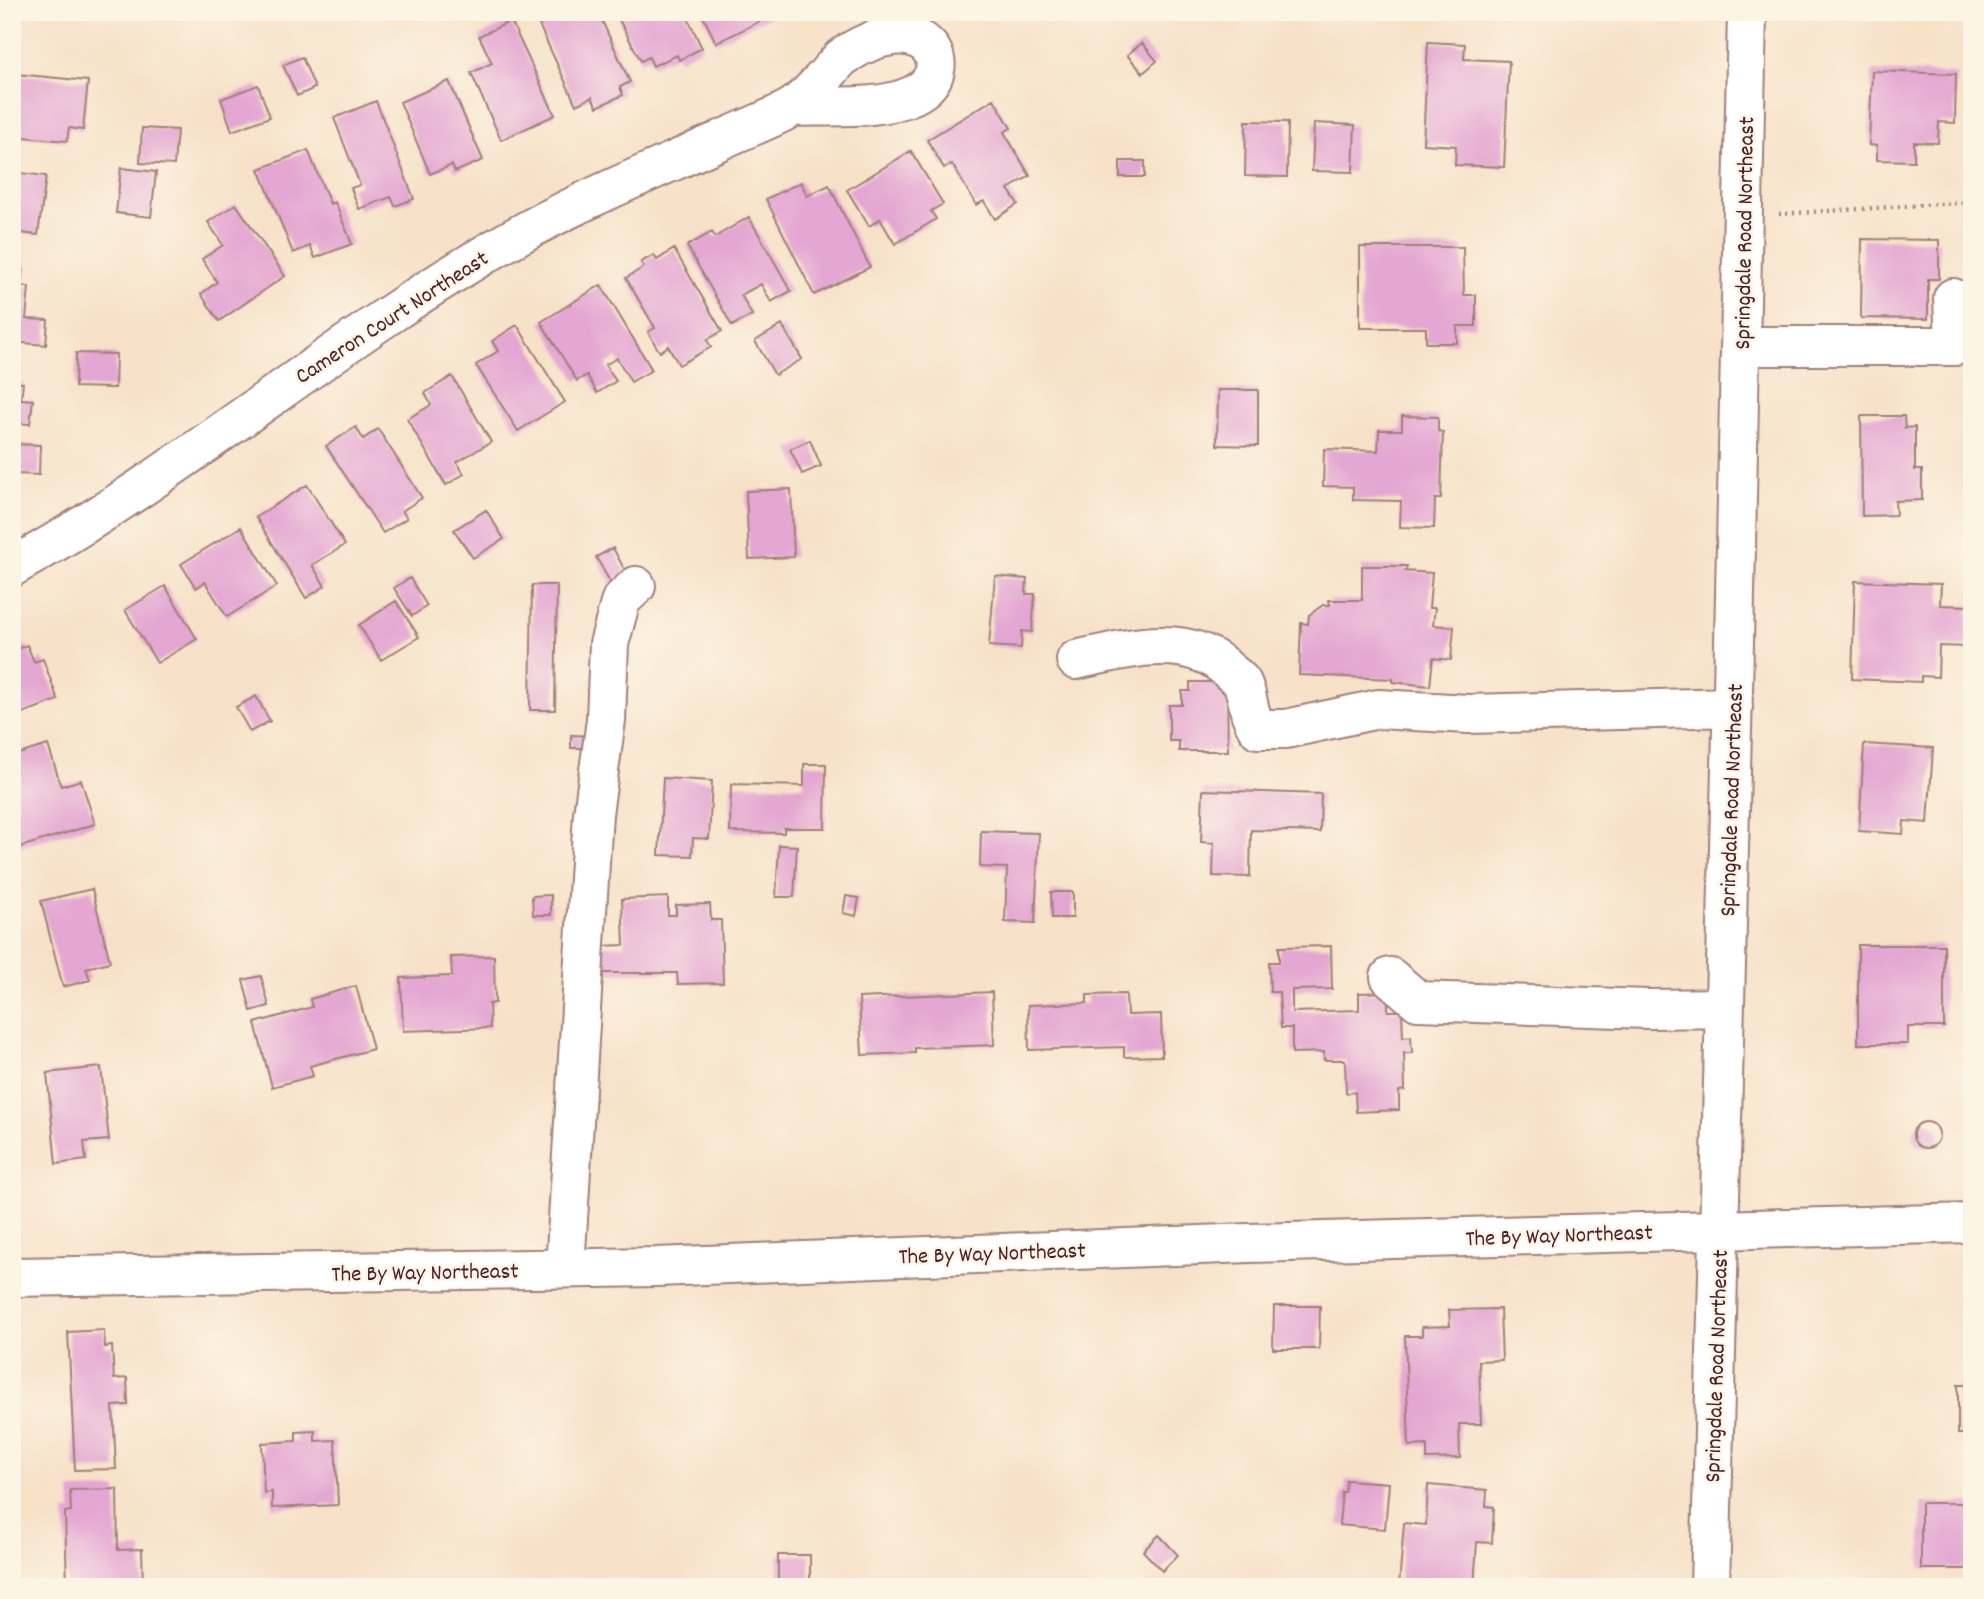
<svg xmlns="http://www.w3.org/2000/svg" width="1984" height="1599" viewBox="0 0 1984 1599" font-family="Dekko,sans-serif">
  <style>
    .building { fill: #e4a6d2 }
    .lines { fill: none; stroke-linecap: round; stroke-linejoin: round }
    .minor-casing { stroke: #a0807a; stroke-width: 42 }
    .path { stroke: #a0807a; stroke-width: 4.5; stroke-dasharray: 2 5; stroke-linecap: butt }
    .minor { stroke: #fff; stroke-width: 38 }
    .labels { text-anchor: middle; stroke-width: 5; stroke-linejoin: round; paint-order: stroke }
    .street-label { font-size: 23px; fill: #4a1f2b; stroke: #fcf5e5 }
  </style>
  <rect width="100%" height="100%" fill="#fcf5e5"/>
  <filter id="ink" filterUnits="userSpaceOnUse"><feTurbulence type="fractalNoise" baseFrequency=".0143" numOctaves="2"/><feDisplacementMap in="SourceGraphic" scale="14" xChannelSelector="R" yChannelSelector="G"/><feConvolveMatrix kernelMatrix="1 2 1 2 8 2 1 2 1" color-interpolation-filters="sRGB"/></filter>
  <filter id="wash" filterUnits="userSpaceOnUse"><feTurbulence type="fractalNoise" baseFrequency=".00686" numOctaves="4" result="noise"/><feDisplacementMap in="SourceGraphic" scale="28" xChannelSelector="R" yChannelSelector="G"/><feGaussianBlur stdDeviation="1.57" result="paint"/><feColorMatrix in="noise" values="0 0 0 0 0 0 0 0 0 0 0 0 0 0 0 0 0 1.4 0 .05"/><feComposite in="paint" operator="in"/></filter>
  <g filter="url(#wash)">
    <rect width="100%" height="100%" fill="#f7e2c9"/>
    <g id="blocks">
      <path class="building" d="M566,12h32l32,70 -10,5 3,8 -26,12 -5,-10 -16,8 -37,-80z
        M630,12h55l17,36 -23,12 -2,-5 -24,11 -4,-9 -8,4 -23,-43z
        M701,12h70l2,3 -57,28z
        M511,21l44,94 -54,25 -30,-67 21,-10 -13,-27z
        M1428,42l37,2 -1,15 45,2 -5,106 -49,-2 1,-19 -33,-2z
        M1142,43l15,18 -14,12 -16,-18z
        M302,57l13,31 -18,8 -14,-31z
        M1872,71l84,3 -1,49 -16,-1 -1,21 -24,-1v19l-37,-1v-14l-8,-1z
        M16,74l72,7 -5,49 -14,-2 -2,13 -55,-5v-43z
        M449,81l34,79 -28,12 -3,-7 -22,9 -30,-72z
        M258,85l12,32 -38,14 -11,-32z
        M994,99l17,29 -7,4 26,44 -22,13 10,15 -23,15 -11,-18 -8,4 -24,-41 -8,4 -17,-28z
        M376,101l38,98 -19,7 -4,-9 -32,12 -8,-21 9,-3 -26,-67z
        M1246,121l42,1 -1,55 -42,-1z
        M1314,123l41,2 -2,47 -41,-1z
        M142,128l35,2 -3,35 -34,-2z
        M308,150l22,54 5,-2 17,42 -37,14 -5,-12 -17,7 -34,-84z
        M911,151l32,53 -12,7 5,8 -41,25 -15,-25 -11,7 -22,-36z
        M1120,161h25v16h-25z
        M121,168l35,4 -5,45 -35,-4z
        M12,172l34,4 -8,59 -26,-3z
        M801,182l6,14 22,-11 41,82 -56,28 -48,-96z
        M236,204l49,72 -66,45 -18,-27 16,-12 -15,-23 21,-14 -15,-23z
        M749,217l42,74 -20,11 -10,-18 -20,11 11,20 -20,11 -45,-80 25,-14 3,5z
        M1862,239l77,1v39h-11v40l-67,-1z
        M1360,247h103l1,48h12v31h-19v17h-31v-15h-66z
        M674,249l48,82 -15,9 4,7 -32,18 -11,-19 -8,6 -4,-6 -8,-14 7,-4 -29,-50 18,-11 -3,-5 13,-7 3,5z
        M12,265l11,1 -2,20 8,1 -3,32 22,1 -2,25 -34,-3z
        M601,285l51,85 -21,12 -14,-24 -12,7 11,16 -19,12 -10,-18 -10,6 -36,-59z
        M517,325l48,77 -47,29 -42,-66 22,-14 -6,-10z
        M782,325l20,34 -27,16 -20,-34z
        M76,353l40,1 -1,34 -40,-1z
        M12,360l4,1 -2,17h-2z
        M452,376l39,66 -34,20 7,12 -18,11 -39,-66 24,-14 -6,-12z
        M12,382l11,1 -2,16 12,1 -3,24 -18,-1z
        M1218,390h40v56l-41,-1z
        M1402,416l36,1v14l5,1 -2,67h-6l-1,29 -34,-1 1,-26 -48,-1v-13l-30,-1 1,-37 54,2 1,-21h23z
        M1861,416h43l1,12 10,-1v43h7v30l-27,1 1,14 -34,1z
        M356,427l7,12 15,-10 44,69 -20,13 5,7 -24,15 -57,-87z
        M810,440l11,26 -19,8 -12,-25z
        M12,444l28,1 -1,30 -22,-1 -1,33h-4z
        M307,485l38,60 -33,20 13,21 -19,12 -50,-81z
        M791,489l3,68 -45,2 -3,-68z
        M486,510l18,29 -31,19 -19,-28z
        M241,527l36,59 -50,31 -22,-35 -9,6 -15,-24z
        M613,548l16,30 -16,9 -17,-30z
        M1362,566h45l-2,5 27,2 -3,35h6l-2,17 21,2 -3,33 -18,-2 -3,28 -37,-4v-3l-94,-4 2,-52 7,1 1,-9 14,-10h7l-1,-5h33z
        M995,576l32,3 -1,15h9l-3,38 -10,-1 -1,17 -32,-2z
        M410,578l17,28 -15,10 -18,-28z
        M1855,581l86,3 -1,21 29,1 -2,41 -28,-1 -1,31 -17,-1v6l-69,-3z
        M532,585h25l-2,125h-25z
        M165,586l32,53 -40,24 -32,-53z
        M396,601l23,36 -38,23 -22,-35z
        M27,645l7,17 9,-3 15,41 -46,17v-66z
        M1190,682h32v9l5,1 1,59h-49v-10h-10v-36h13v-14h8z
        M256,696l14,25 -20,11 -14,-25z
        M571,735l26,1v12h-26z
        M1864,744l69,4 -5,75 -24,-2 -1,13 -44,-3z
        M48,745l13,41 20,-6 14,44 -78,24 -5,-15v-77z
        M804,764h22l-1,64h-41v5l-54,-1 1,-48 73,2z
        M663,778l49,3 -3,58 -16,-1 -1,18 -33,-1z
        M1203,790l118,4 -1,38 -69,-2 -1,47 -37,-1 1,-33 -13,-1z
        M981,831l58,2 -4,90 -30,-1 2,-54 -27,-1z
        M779,845l18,1 -3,51h-18z
        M92,889l18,73 -24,6 4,12 -27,7 -22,-86z
        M1051,892h22v26h-21z
        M551,895v20h-18l-1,-19z
        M846,896l13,2 -3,18 -13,-3z
        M668,897v18h8v-10l34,-1 1,16h10l2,63 -45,1 -1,-11h-76l-1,-27 24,-1 -2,-46z
        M1858,945h86v82h-36v17h-50z
        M1331,946l1,43 -40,1v22l67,-2v-17l29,-1v19h14l1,26 8,-1 1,17h-8l1,37 -6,1v19l-43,2 -1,-20 -9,1 -1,-33h-21v-8l-32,1v-25h-11l-2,-36h-9l-1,-30h10v-15z
        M494,956l1,47 -6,1 1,24 -87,3 -2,-53 51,-2 -1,-19z
        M261,976l8,30 -18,5 -8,-31z
        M356,986l17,63 -63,17 3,10 -41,11 -17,-64 57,-16 -2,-8z
        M992,992l2,53 -79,3v5l-53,2 -3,-57z
        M1126,994l1,21 34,-1 1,42 -38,1v-10l-95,3 -1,-45 59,-2v-8z
        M101,1067l8,73 -25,2 2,18 -30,4 -9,-91z
        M1913 1135a13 13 0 1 1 26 0a13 13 0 1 1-26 0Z
        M1274,1306h46l-1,43h-46z
        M1500,1309l2,51 -23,1 2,63h-22l1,34 -33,1v-14l-18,1 -4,-110h17v-9l28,-1 -1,-16z
        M104,1330l1,17 7,-1 2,33 13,-1 1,27 -15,1 3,63 -41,1 -7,-138z
        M1958,1385h14v49h-14z
        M315,1431v10l20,-1 3,65 -66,3v-16l-8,1 -2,-50 34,-2v-9z
        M1346,1480l43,3 -4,46 -46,-4 3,-33h3z
        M1428,1485l59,5 -1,16 8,1 -2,36 -15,-1 -3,45h-75l5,-64 22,2z
        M117,1489l1,61 24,-1 1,38h-76l-2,-75 6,-1 -1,-21z
        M1921,1503h51v66h-51z
        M1159,1535l19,20 -16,16 -19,-20z
        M778,1555h32v32h-32z
        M883,1583l60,1v3h-60z"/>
    </g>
  </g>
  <g filter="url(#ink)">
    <use href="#blocks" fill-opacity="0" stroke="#a0807a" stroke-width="2"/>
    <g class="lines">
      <defs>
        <path id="minor" d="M1740,346h215l-2,-48
          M12,567c174,-96 323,-228 496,-326 68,-39 142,-69 213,-101 23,-11 49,-20 70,-32 19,-12 35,-34 50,-50 83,-58 123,12 72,37 -34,16 -83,10 -120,12
          M1076,660c49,-11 114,-30 154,12 4,3 10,7 12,11 8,16 4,28 16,46h28l92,-20 91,5 264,-7
          M1390,977l28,24 230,8 77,-1
          M565,1268l28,-454 13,-94 3,-76 12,-44 15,-14
          M12,1277l645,-10 592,-24 723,-20
          M1710,1587l23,-896 14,-679"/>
      </defs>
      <use href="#minor" class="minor-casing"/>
      <path class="path" d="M1779,214l193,-12"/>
      <use href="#minor" class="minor"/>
    </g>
  </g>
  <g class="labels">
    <g class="street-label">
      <text transform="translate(1743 233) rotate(-89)" y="8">Springdale Road Northeast</text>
      <text transform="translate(391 316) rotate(-33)" y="8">Cameron Court Northeast</text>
      <text transform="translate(1730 800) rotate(-88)" y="8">Springdale Road Northeast</text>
      <text transform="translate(1559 1234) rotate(-2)" y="8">The By Way Northeast</text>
      <text transform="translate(992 1252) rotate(-2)" y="8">The By Way Northeast</text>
      <text transform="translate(425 1271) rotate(-1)" y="8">The By Way Northeast</text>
      <text transform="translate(1715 1366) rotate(-88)" y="8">Springdale Road Northeast</text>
    </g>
  </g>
  <rect width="1984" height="1599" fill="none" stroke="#fcf5e5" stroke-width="42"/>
</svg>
